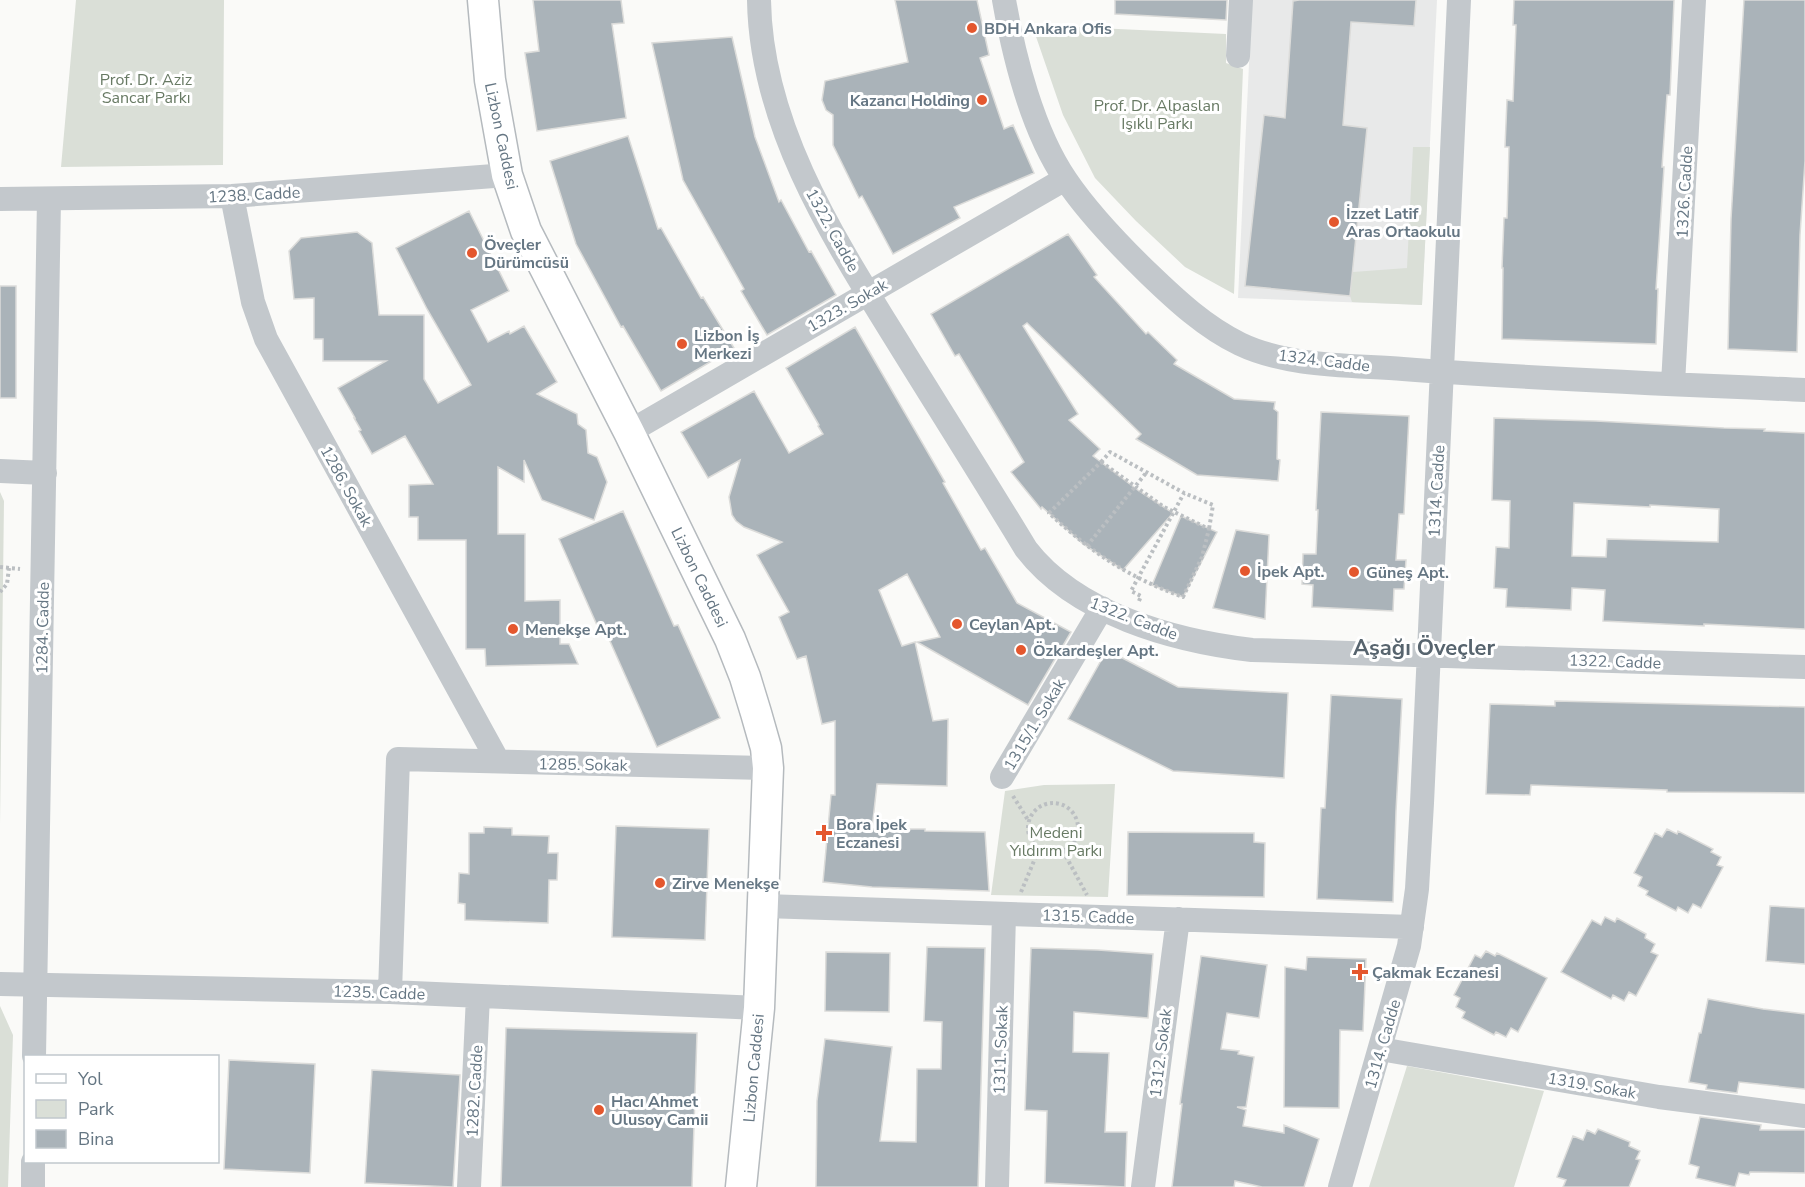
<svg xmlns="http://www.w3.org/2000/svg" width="1805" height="1187" viewBox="0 0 1805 1187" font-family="'Nunito Sans',sans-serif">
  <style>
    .built { fill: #e8e9e9 }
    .green { fill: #dadfd7 }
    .building { fill: #aab3b9; stroke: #dcdcda; stroke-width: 1.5; fill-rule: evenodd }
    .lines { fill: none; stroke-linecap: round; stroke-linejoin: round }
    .major-casing { stroke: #b5babe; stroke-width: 33 }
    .path { stroke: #bbbfc2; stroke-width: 4; stroke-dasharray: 3 3; stroke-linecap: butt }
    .minor { stroke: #c3c8cc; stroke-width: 24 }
    .major { stroke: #fff; stroke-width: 30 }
    .poi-dot { fill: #e4572e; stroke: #fff; stroke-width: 2 }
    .labels { text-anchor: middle; stroke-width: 6; stroke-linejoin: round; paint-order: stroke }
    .poi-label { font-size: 16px; font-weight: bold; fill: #657683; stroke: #fff; text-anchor: start }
    .park-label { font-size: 16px; fill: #687a64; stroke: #fff }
    .street-label { font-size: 16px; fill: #657683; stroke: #fff }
    .district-label { font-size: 22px; font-weight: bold; fill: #57646e; stroke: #fff }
  </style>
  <rect width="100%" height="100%" fill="#fafaf8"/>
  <path class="built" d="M1252,0h185l-15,305 -184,-7z"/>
  <path class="green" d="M76,0h148l-1,165 -162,2z
    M1032,25l194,9v29l17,6 -9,225 -49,-27 -49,-46 -41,-43 -32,-63z
    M1413,147h17l-8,158 -70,-3 -2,-6 3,-24 54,-4z
    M0,492l4,9 -4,325z
    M1115,784l-7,113 -117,-2 14,-104 39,-6z
    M0,1006l13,29 -5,152h-8z
    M1407,1066l137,25 -30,96h-145z"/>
  <path class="building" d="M533,0h88l3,23 -12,1 14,94 -89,13 -12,-78 14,-2z
    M895,0h82l12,55 -9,3 24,71 9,-4 21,48 -80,34 6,11 -67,36 -31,-58 -3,2 -26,-53v-30l-7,-5 -4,-10 3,-19 83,-19z
    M1115,0h112l-1,20 -111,-6z
    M1299,0h117l-2,26 -63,-4 -8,103 24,3 -17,168 -105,-10 19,-171 21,3 8,-117z
    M1514,0h160l-4,95h-3l-5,72h2l-8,122h2l-2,55 -154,-5 1,-71h-1l2,-50h3l2,-71h-4l2,-47 6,1 3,-76h-3z
    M1744,0h61v161l-5,74 -3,117 -69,-3 3,-130z
    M732,37l23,100 24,65 2,-2 28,52 2,-1 25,44 -69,40 -26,-44 3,-2 -61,-109 -31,-137z
    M628,136l30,93 3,-1 40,70 2,-1 31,51 -73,43 -38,-65 -2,1 -45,-83 -26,-83z
    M469,211l40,80 -38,19 17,32 21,-11 1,3 14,-8 33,56 -20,12 40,20 1,10 8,6 2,23 9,4 10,25 -13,38 -52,-20 -18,-40v22l-26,-15v67h27v67l35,-1v44h9l9,20 -92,2 -1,-17h-19v-109h-48v-23h-9v-32l24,-1 -28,-48 -33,18 -13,-23 2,-1 -7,-12h1l-17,-30 48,-27h-63v-22h-9v-41l-20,1 -5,-48 12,-13 56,-6 15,11 7,72h45v64l14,24 33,-18 -44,-76 -31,-61z
    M1068,234l29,41 -3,2 52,57 2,-2 29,28 -3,4 60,35 41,3 -1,7 4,3 -1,47 3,1 -2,21 -81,-6 -61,-36 5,-5 -114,-111 -4,3 55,88 -9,6 31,29 -7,7 46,35 34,22 -50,57 -40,-26 -41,-37 -1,2 -30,-37 13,-10 -65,-108 -4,2 -24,-42z
    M0,286h16v112h-16z
    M855,327l90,155 -2,1 38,67 4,-2 32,55 54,29 -43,73 -111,-63 23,-5 -33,-63 -28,16 23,56 13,-4 18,79 15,-2 -1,67 -70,-2 -5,45h53v2l60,1 4,59 -117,-4 -49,-5 8,-87h4v-74l-13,3 -16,-68 -9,3 -18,-42 10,-5 -32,-57 25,-13 -38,-15 -8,-6 -4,-6 -3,-18 11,-37 -32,18 -27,-46 73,-41 35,62 34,-19 -5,-8 1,-1 -33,-57z
    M1321,412l88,4 -5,98h-5l-3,46h10l-2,29h-10l-1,22 -81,-4 1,-22 -11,-1 1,-30h13l2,-44h-2z
    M1494,418l102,3 128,7 41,1 -1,2 41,2v196l-101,-5v2l-101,-5 2,-31 -33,-2 -1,22 -65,-3 1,-18 -13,-1 2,-41 13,1 1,-47 -18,-1zM1574,503l76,4v-2l69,4 -1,33 -111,-3 -1,18 -34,-1z
    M623,511l51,115 4,-1 42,93 -63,29 -52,-117 -5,2 -41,-93z
    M1181,516l36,16 -34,65 -31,-12z
    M1236,530l33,5 -4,84 -52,-11z
    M1107,650l71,37 110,6 -4,85 -111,-7 -105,-52z
    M1331,695l71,4 -6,112 -3,91 -76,-3 4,-91h4z
    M1555,701l250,6v86l-138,-1v-2l-136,-5 -1,10 -44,-1 4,-90 65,2z
    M616,826l93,3 -4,111 -93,-3z
    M484,827l28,1v7l37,1 -1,17h10l-1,27h-8l-1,43 -83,-3v-16l-7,-1 1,-30 10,1v-41h15z
    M1667,829l10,5 1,-3 35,18 -2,3 10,5 -4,8 6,2 -22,41 -8,-4 -5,9 -10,-6 -2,4 -30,-16 2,-4 -10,-5 4,-9 -8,-4 21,-40 7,4z
    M1128,832l126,1v9l11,1 -1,54 -137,-2z
    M1770,906l35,2v56l-39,-3z
    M1605,917l10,5 2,-4 29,16 -1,4 10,6 -4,8 7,3 -22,41 -7,-4 -5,9 -11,-6 -2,4 -50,-27 31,-52 9,5z
    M927,947l58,1 -7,239h-162l1,-86 8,-62 67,8 -12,94 36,1 1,-73h24l1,-47 -18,-1z
    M1031,948l67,2 55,4 -5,64 -74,-6 -1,40 36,1 -4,79h22l-2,55 -80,-4 2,-72 -22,-1z
    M1486,951l9,5 2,-3 50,25 -29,54 -7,-4 -5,9 -10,-5 -2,3 -32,-17 3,-6 -9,-5 4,-9 -6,-3 21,-40 6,3z
    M826,952l64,1 -1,59 -64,-1z
    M1201,956l66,9 -8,53 -32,-5 -6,36 18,2 -1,3 16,3 -8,50h-9l9,3 -3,16 41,7v-8l35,14 -15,48h-42l-27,-6 -1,6h-62l10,-83h-2z
    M1307,957l59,2 -3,72 -23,-1 -1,78 -55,-1 1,-140 21,3z
    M1708,999l55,10 42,5v75l-66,-7 -2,11 -31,-4 1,-4 -18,-3 10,-49h2z
    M506,1028l191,5 -5,154h-191z
    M229,1060l86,4 -5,109 -86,-4z
    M372,1070l88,5 -7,112 -88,-4z
    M1700,1117l61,8 -1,5h45v43l-55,-1 -1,3 -10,-2 -4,14 -39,-9 3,-11 -10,-3z
    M1598,1129l32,13 -1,4 11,5 -4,8 4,1 -11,27h-66l3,-7 -9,-3 16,-41 10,4 4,-10 8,4z"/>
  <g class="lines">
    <defs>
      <path id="major" d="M483,0l7,80 17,95 19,56 103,201 101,207 15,38 11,36 10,35 2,20 -9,240 -18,179"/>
    </defs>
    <use href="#major" class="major-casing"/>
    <path class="path" d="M1101,462l63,45 45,22 -7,28 -19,40c-55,-20 -91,-44 -134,-84z
      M1101,462l9,-10 74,41 29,12 -4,24
      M1087,546l59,-73
      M0,567l20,2
      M0,592l7,-8 2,-16
      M1139,601l2,-5 -10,-5 53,-98
      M1013,796l15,24
      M1028 828a25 25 0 1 1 50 0a25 25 0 1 1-50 0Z
      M1063,851l24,44
      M1021,892l18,-43"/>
    <path class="minor" d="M759,0c2,130 79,245 145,352 41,66 82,131 122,197 50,65 148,92 226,101l553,17
      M1004,0c10,57 29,132 62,180 23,34 53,65 83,94 27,26 56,53 91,70 48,23 111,21 163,25 134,10 268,15 402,21
      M1238,56l3,-56
      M232,196l21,106 13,37 232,422
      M0,199l232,-3 275,-21
      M1673,384l21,-384
      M629,432l436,-253
      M0,471l45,2
      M1002,777l100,-169
      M764,906l648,21
      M0,984l390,8 369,16
      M390,992l8,-233 370,9
      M1380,1049l279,48 146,19
      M34,1056l15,-857
      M33,1187v-25
      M469,1187l9,-191
      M997,1187l7,-273
      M1143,1187l35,-268
      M1340,1187l69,-241 8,-57 5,-86 37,-803"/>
    <use href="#major" class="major"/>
  </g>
  <g class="poi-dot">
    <circle cx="972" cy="28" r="6"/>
    <circle cx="982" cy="100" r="6"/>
    <circle cx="1334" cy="222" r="6"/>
    <circle cx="472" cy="253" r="6"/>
    <circle cx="682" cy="344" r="6"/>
    <circle cx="1245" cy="571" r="6"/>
    <circle cx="1354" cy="572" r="6"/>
    <circle cx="957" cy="624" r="6"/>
    <circle cx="513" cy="629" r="6"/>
    <circle cx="1021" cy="650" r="6"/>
    <path d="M821 824h6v6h6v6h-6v6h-6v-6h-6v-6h6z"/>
    <circle cx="660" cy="883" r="6"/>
    <path d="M1357 963h6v6h6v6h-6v6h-6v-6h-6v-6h6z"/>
    <circle cx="599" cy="1110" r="6"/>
  </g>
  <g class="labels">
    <g class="poi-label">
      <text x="984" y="34">BDH Ankara Ofis</text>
      <text x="970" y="106" text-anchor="end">Kazancı Holding</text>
      <text x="1346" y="219">İzzet Latif<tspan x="1346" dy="18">Aras Ortaokulu</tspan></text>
      <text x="484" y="250">Öveçler<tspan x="484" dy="18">Dürümcüsü</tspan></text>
      <text x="694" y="341">Lizbon İş<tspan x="694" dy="18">Merkezi</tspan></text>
      <text x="1257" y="577">İpek Apt.</text>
      <text x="1366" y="578">Güneş Apt.</text>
      <text x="969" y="630">Ceylan Apt.</text>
      <text x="525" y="635">Menekşe Apt.</text>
      <text x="1033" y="656">Özkardeşler Apt.</text>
      <text x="836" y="830">Bora İpek<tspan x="836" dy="18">Eczanesi</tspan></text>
      <text x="672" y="889">Zirve Menekşe</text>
      <text x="1372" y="978">Çakmak Eczanesi</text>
      <text x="611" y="1107">Hacı Ahmet<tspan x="611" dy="18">Ulusoy Camii</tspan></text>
    </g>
    <g class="park-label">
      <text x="146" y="85">Prof. Dr. Aziz<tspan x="146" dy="18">Sancar Parkı</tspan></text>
      <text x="1157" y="111">Prof. Dr. Alpaslan<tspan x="1157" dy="18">Işıklı Parkı</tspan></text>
      <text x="1056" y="838">Medeni<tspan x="1056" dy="18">Yıldırım Parkı</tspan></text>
    </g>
    <g class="street-label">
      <text transform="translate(502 136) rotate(78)" y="6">Lizbon Caddesi</text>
      <text transform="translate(1684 192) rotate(-87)" y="6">1326. Cadde</text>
      <text transform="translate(254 194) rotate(-3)" y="6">1238. Cadde</text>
      <text transform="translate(833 230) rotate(61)" y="6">1322. Cadde</text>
      <text transform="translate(847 305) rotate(-30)" y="6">1323. Sokak</text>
      <text transform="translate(1324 360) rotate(7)" y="6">1324. Cadde</text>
      <text transform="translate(347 486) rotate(61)" y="6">1286. Sokak</text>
      <text transform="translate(1436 491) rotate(-87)" y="6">1314. Cadde</text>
      <text transform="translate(700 577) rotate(64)" y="6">Lizbon Caddesi</text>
      <text transform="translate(1134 618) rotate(21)" y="6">1322. Cadde</text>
      <text transform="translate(42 628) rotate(-89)" y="6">1284. Cadde</text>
      <text transform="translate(1615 661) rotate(2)" y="6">1322. Cadde</text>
      <text transform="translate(1034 724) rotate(-59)" y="6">1315/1. Sokak</text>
      <text transform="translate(583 764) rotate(1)" y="6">1285. Sokak</text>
      <text transform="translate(1088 916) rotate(2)" y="6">1315. Cadde</text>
      <text transform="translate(379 992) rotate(2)" y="6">1235. Cadde</text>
      <text transform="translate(1382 1044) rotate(-74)" y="6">1314. Cadde</text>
      <text transform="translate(1000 1050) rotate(-88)" y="6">1311. Sokak</text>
      <text transform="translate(1160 1053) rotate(-83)" y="6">1312. Sokak</text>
      <text transform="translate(753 1068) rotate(-85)" y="6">Lizbon Caddesi</text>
      <text transform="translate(1592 1085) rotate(10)" y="6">1319. Sokak</text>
      <text transform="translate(474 1091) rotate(-87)" y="6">1282. Cadde</text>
    </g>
    <g class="district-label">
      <text x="1424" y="655">Aşağı Öveçler</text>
    </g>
  </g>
  <rect x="24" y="1055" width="195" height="108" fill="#ffffff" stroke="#c1c8cd" stroke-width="1.5"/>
  <rect x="36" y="1074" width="30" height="9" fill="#ffffff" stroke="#c1c8cd" stroke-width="1.5"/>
  <text x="78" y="1085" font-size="18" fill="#657683">Yol</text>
  <rect x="36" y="1100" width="30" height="18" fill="#dadfd7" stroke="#c1c8cd" stroke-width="1.5"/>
  <text x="78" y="1115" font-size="18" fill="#657683">Park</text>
  <rect x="36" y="1130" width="30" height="18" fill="#aab3b9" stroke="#c1c8cd" stroke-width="1.5"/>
  <text x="78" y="1145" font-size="18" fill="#657683">Bina</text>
</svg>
